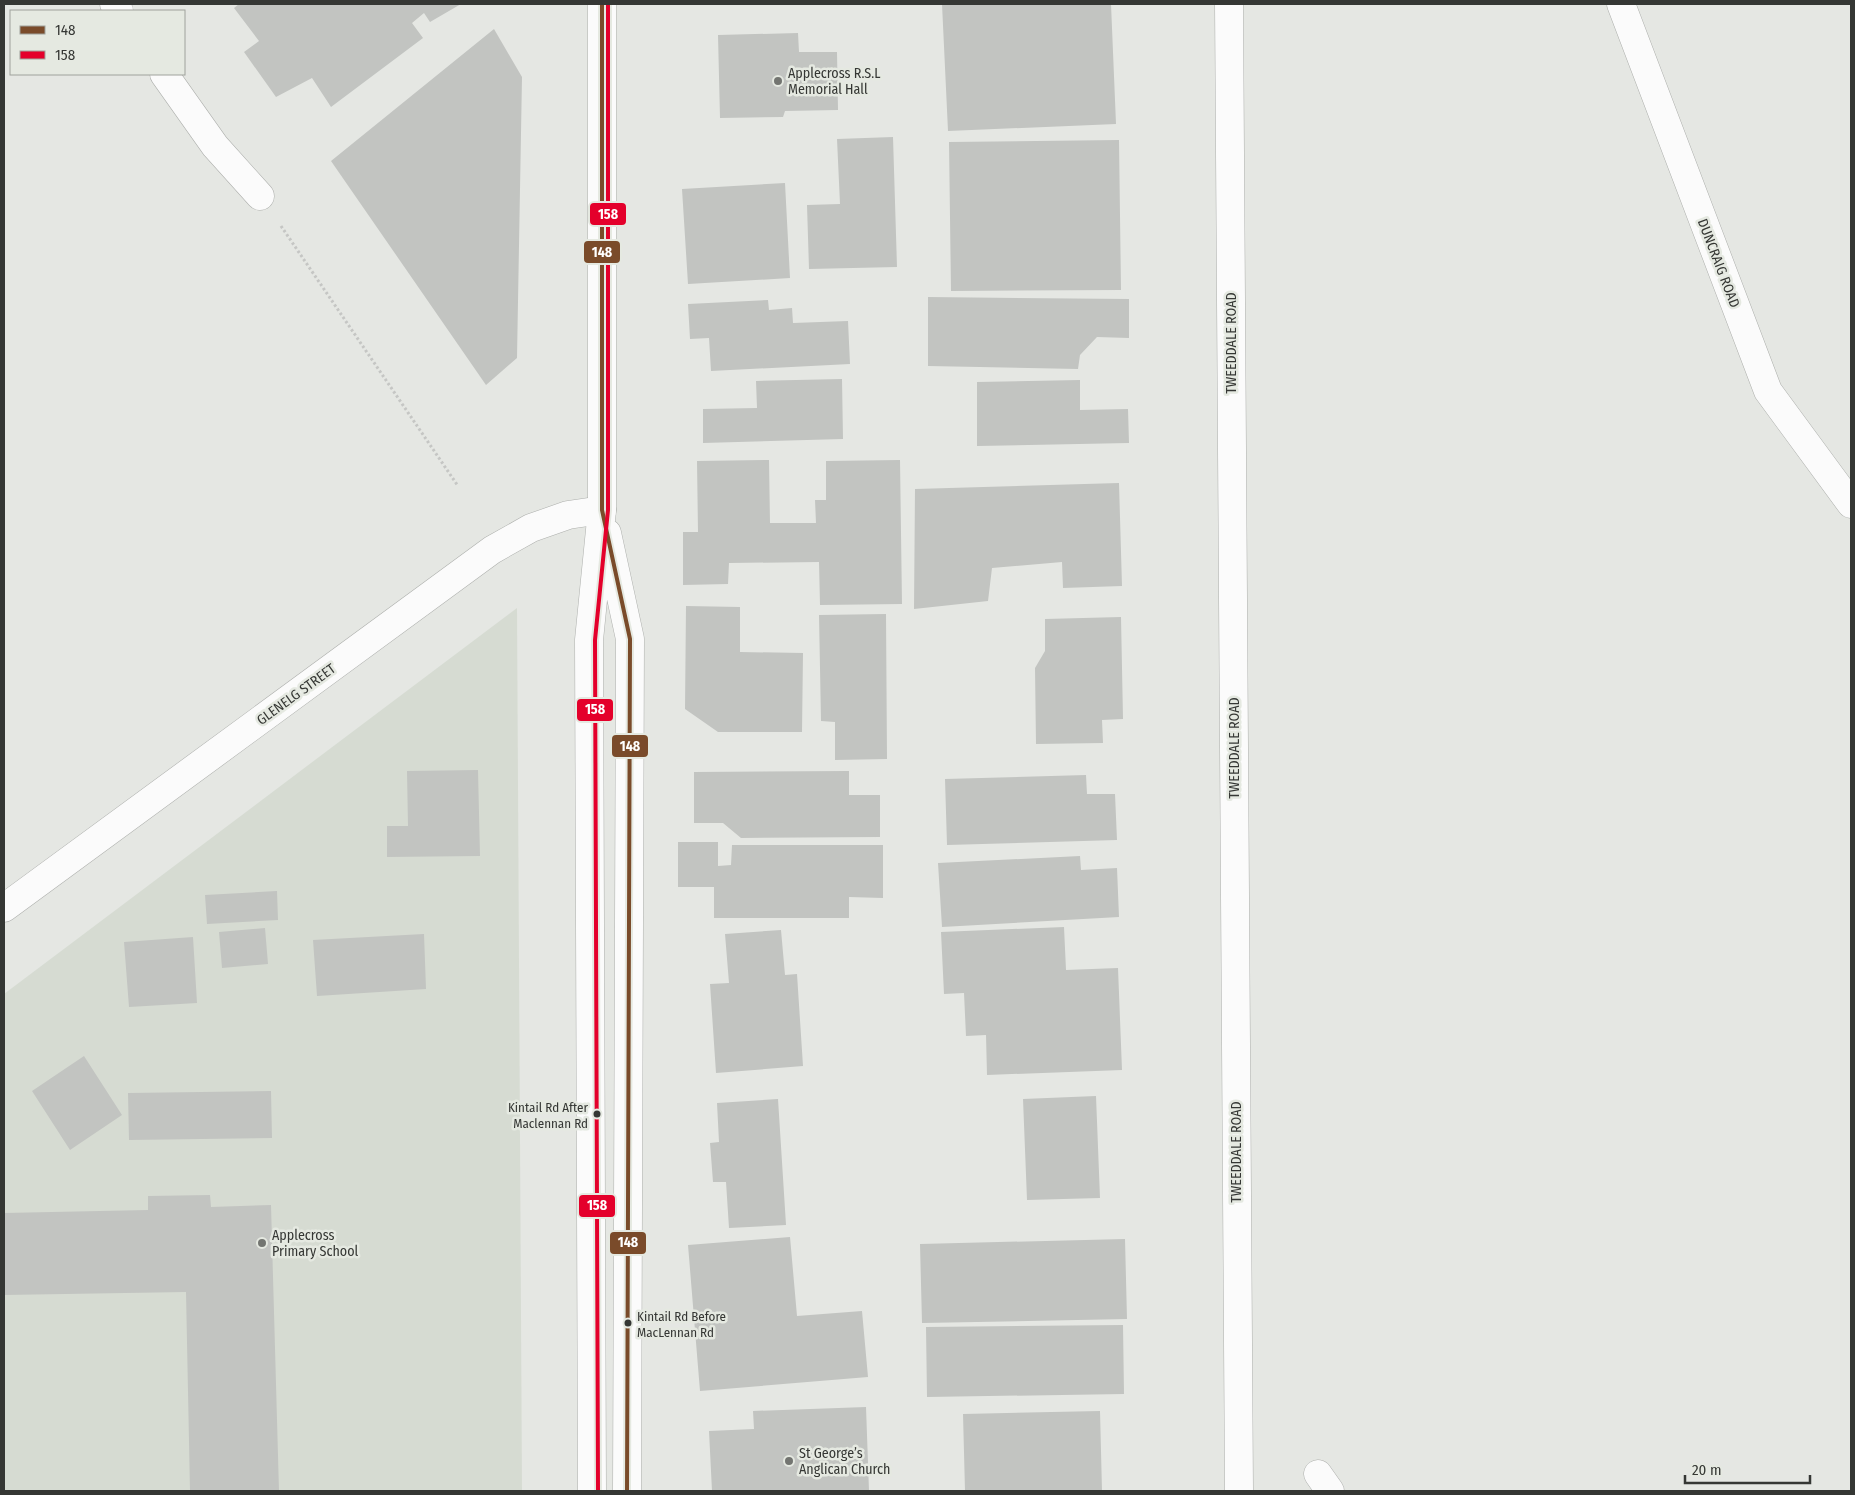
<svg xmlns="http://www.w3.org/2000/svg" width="1855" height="1495" viewBox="0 0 1855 1495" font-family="'Fira Sans Condensed',sans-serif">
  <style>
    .built { fill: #d6dbd2 }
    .building { fill: #c2c4c1 }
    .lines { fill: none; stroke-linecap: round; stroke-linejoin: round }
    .minor-casing { stroke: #adafac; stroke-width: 29 }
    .secondary-casing { stroke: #adafac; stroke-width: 29 }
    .path { stroke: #c5c6c4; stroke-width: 3; stroke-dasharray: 2.5 2.5; stroke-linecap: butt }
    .minor { stroke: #fbfbfb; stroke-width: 28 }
    .secondary { stroke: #fbfbfb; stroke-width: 28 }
    .bus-1-casing { stroke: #e5e9e1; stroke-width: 8 }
    .bus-2-casing { stroke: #e5e9e1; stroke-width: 8 }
    .bus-1 { stroke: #7a4b2a; stroke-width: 4 }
    .bus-2 { stroke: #e4002b; stroke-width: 4 }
    .poi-dot { fill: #737571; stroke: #e5e9e1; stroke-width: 2 }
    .bus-dot { fill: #353734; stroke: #e5e9e1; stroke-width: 2 }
    .labels { text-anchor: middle; stroke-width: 5; stroke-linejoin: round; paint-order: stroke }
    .bus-label { font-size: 13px; fill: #353734; stroke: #e5e9e1; text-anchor: end }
    .poi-label { font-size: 14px; fill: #353734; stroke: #e5e9e1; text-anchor: start }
    .street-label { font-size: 14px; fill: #353734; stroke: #e5e9e1 }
    .line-badge { stroke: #e5e9e1; stroke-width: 2 }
    .badge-label { font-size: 14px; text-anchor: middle; font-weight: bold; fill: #fff }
  </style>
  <rect width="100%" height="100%" fill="#e5e7e3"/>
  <path class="built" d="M517,608l5,883h-518v-497z"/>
  <path class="building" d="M239,4h222l-31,18 -6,-9 -12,10 11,15 -92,69 -19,-29 -36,19 -32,-45 15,-11 -25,-33z
    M942,4h169l5,120 -168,7z
    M494,29l28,48 -5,281 -31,27 -155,-224z
    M798,33l1,19h38l1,58 -53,1 -2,6 -63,1 -2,-83z
    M893,137l4,130 -88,2 -2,-64 33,-1 -3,-65z
    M1119,140l2,150 -170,1 -2,-149z
    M785,183l5,95 -102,6 -6,-95z
    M928,297l201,2v39l-32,-1 -17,18 -2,14 -150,-3z
    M768,300l1,10 23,-2 1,15 55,-2 2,43 -139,7 -2,-33 -19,1 -2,-35z
    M842,379l1,60 -140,4v-34l54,-1 -1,-27z
    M1080,380v30l48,-1 1,34 -152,3v-64z
    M769,460l1,63h46l-1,-23h11v-39l74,-1 2,144 -82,1 -1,-43 -90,1 -1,21 -45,1v-53h15l-1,-71z
    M1119,483l3,103 -59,2 -1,-26 -70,6 -4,33 -74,8 1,-120z
    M686,606l54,1v45l63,1 -1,79h-84l-33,-23z
    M886,614l1,145 -52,1v-38l-14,-1 -2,-106z
    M1121,617l2,102 -21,1 1,23 -67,1 -1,-76 10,-17v-32z
    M478,770l2,86 -93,1v-31h21l-1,-55z
    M849,771v24h31v42l-139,1 -18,-15h-29v-51z
    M1086,775l1,19h28l2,46 -170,5 -2,-66z
    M678,842h40v24l13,-1 1,-20h151v53l-34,-1v21h-135v-31h-36z
    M1080,856l1,14 36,-2 2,49 -177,10 -4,-64z
    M277,891l1,29 -71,4 -2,-29z
    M1064,927l2,43 52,-2 4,102 -135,5 -1,-40 -20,1 -2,-43 -20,1 -3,-62z
    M265,928l3,36 -46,4 -3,-36z
    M781,930l4,45 12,-1 6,92 -87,7 -6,-89 19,-1 -4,-49z
    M424,934l2,55 -109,7 -4,-56z
    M193,937l4,66 -68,4 -5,-65z
    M84,1056l38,59 -52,35 -38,-59z
    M271,1091l1,47 -143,2 -1,-47z
    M1096,1096l4,102 -73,2 -4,-101z
    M778,1099l8,126 -57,3 -3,-46h-13l-3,-39 9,-1 -2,-39z
    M210,1195l1,12 60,-2 8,286h-89l-4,-199 -182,3v-82l144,-3v-14z
    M790,1237l7,79 65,-5 6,66 -168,14 -12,-146z
    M1125,1239l2,80 -205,4 -2,-79z
    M1123,1325l1,69 -197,3 -1,-70z
    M866,1407l3,84h-157l-3,-60 45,-2 -1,-18z
    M1100,1411l2,80h-137l-2,-77z"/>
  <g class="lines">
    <defs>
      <path id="minor" d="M114,4l5,7
        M1229,4l10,1487
        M1621,4l147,387 83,113
        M164,74l51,72 45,50
        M4,908l488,-358 39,-22 37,-13 34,-5
        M1318,1474l12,17"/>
      <path id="secondary" d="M607,533l23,106 -3,852
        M592,1491l-3,-851 13,-130v-506"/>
    </defs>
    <use href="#minor" class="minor-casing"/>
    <use href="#secondary" class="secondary-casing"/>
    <path class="path" d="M281,226l177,260"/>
    <use href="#minor" class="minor"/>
    <use href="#secondary" class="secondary"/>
    <defs>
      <path id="bus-1" d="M602,4v506l28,129 -3,852"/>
      <path id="bus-2" d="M598,1491l-3,-851 13,-130v-506"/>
    </defs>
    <use href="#bus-1" class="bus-1-casing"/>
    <use href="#bus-2" class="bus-2-casing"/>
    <use href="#bus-1" class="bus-1"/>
    <use href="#bus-2" class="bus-2"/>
  </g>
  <g class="poi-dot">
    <circle cx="778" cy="81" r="5"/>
    <circle cx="262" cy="1243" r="5"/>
    <circle cx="789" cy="1461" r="5"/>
  </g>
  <g class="bus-dot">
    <circle cx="597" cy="1114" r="4.5"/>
    <circle cx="628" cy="1323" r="4.5"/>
  </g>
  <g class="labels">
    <g class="bus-label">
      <text x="588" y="1112">Kintail Rd After<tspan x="588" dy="16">Maclennan Rd</tspan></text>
      <text x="637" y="1321" text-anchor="start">Kintail Rd Before<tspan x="637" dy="16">MacLennan Rd</tspan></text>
    </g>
    <g class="poi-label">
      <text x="788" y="78">Applecross R.S.L<tspan x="788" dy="16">Memorial Hall</tspan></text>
      <text x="272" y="1240">Applecross<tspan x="272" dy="16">Primary School</tspan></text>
      <text x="799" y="1458">St George’s<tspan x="799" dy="16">Anglican Church</tspan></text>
    </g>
    <g class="street-label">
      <text transform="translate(1719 263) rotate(69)" y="5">DUNCRAIG ROAD</text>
      <text transform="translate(1231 343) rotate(-90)" y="5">TWEEDDALE ROAD</text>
      <text transform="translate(296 694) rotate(-36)" y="5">GLENELG STREET</text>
      <text transform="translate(1234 748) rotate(-90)" y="5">TWEEDDALE ROAD</text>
      <text transform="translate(1236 1152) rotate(-90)" y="5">TWEEDDALE ROAD</text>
    </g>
  </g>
  <g class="line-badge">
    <rect x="589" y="202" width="38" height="24" rx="5" fill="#e4002b"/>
    <rect x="583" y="240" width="38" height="24" rx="5" fill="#7a4b2a"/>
    <rect x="576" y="698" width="38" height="24" rx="5" fill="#e4002b"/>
    <rect x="611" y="734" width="38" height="24" rx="5" fill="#7a4b2a"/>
    <rect x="578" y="1194" width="38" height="24" rx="5" fill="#e4002b"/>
    <rect x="609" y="1231" width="38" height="24" rx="5" fill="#7a4b2a"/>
  </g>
  <g class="badge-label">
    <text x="608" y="219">158</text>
    <text x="602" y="257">148</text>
    <text x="595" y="714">158</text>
    <text x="630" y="751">148</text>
    <text x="597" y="1210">158</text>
    <text x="628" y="1247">148</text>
  </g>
  <rect width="1855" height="1495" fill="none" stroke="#353734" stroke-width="10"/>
  <rect x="10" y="10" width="175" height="65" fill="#e5e9e1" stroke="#9fa29c"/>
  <rect x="20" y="26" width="25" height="8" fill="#7a4b2a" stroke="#9fa29c"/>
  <text x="55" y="35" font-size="15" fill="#353734">148</text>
  <rect x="20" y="51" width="25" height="8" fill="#e4002b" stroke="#9fa29c"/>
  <text x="55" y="60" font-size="15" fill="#353734">158</text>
  <path d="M1685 1475v8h125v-8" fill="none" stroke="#353734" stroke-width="2.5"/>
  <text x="1692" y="1475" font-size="15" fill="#353734" stroke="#e5e9e1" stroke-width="4" paint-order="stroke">20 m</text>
</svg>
